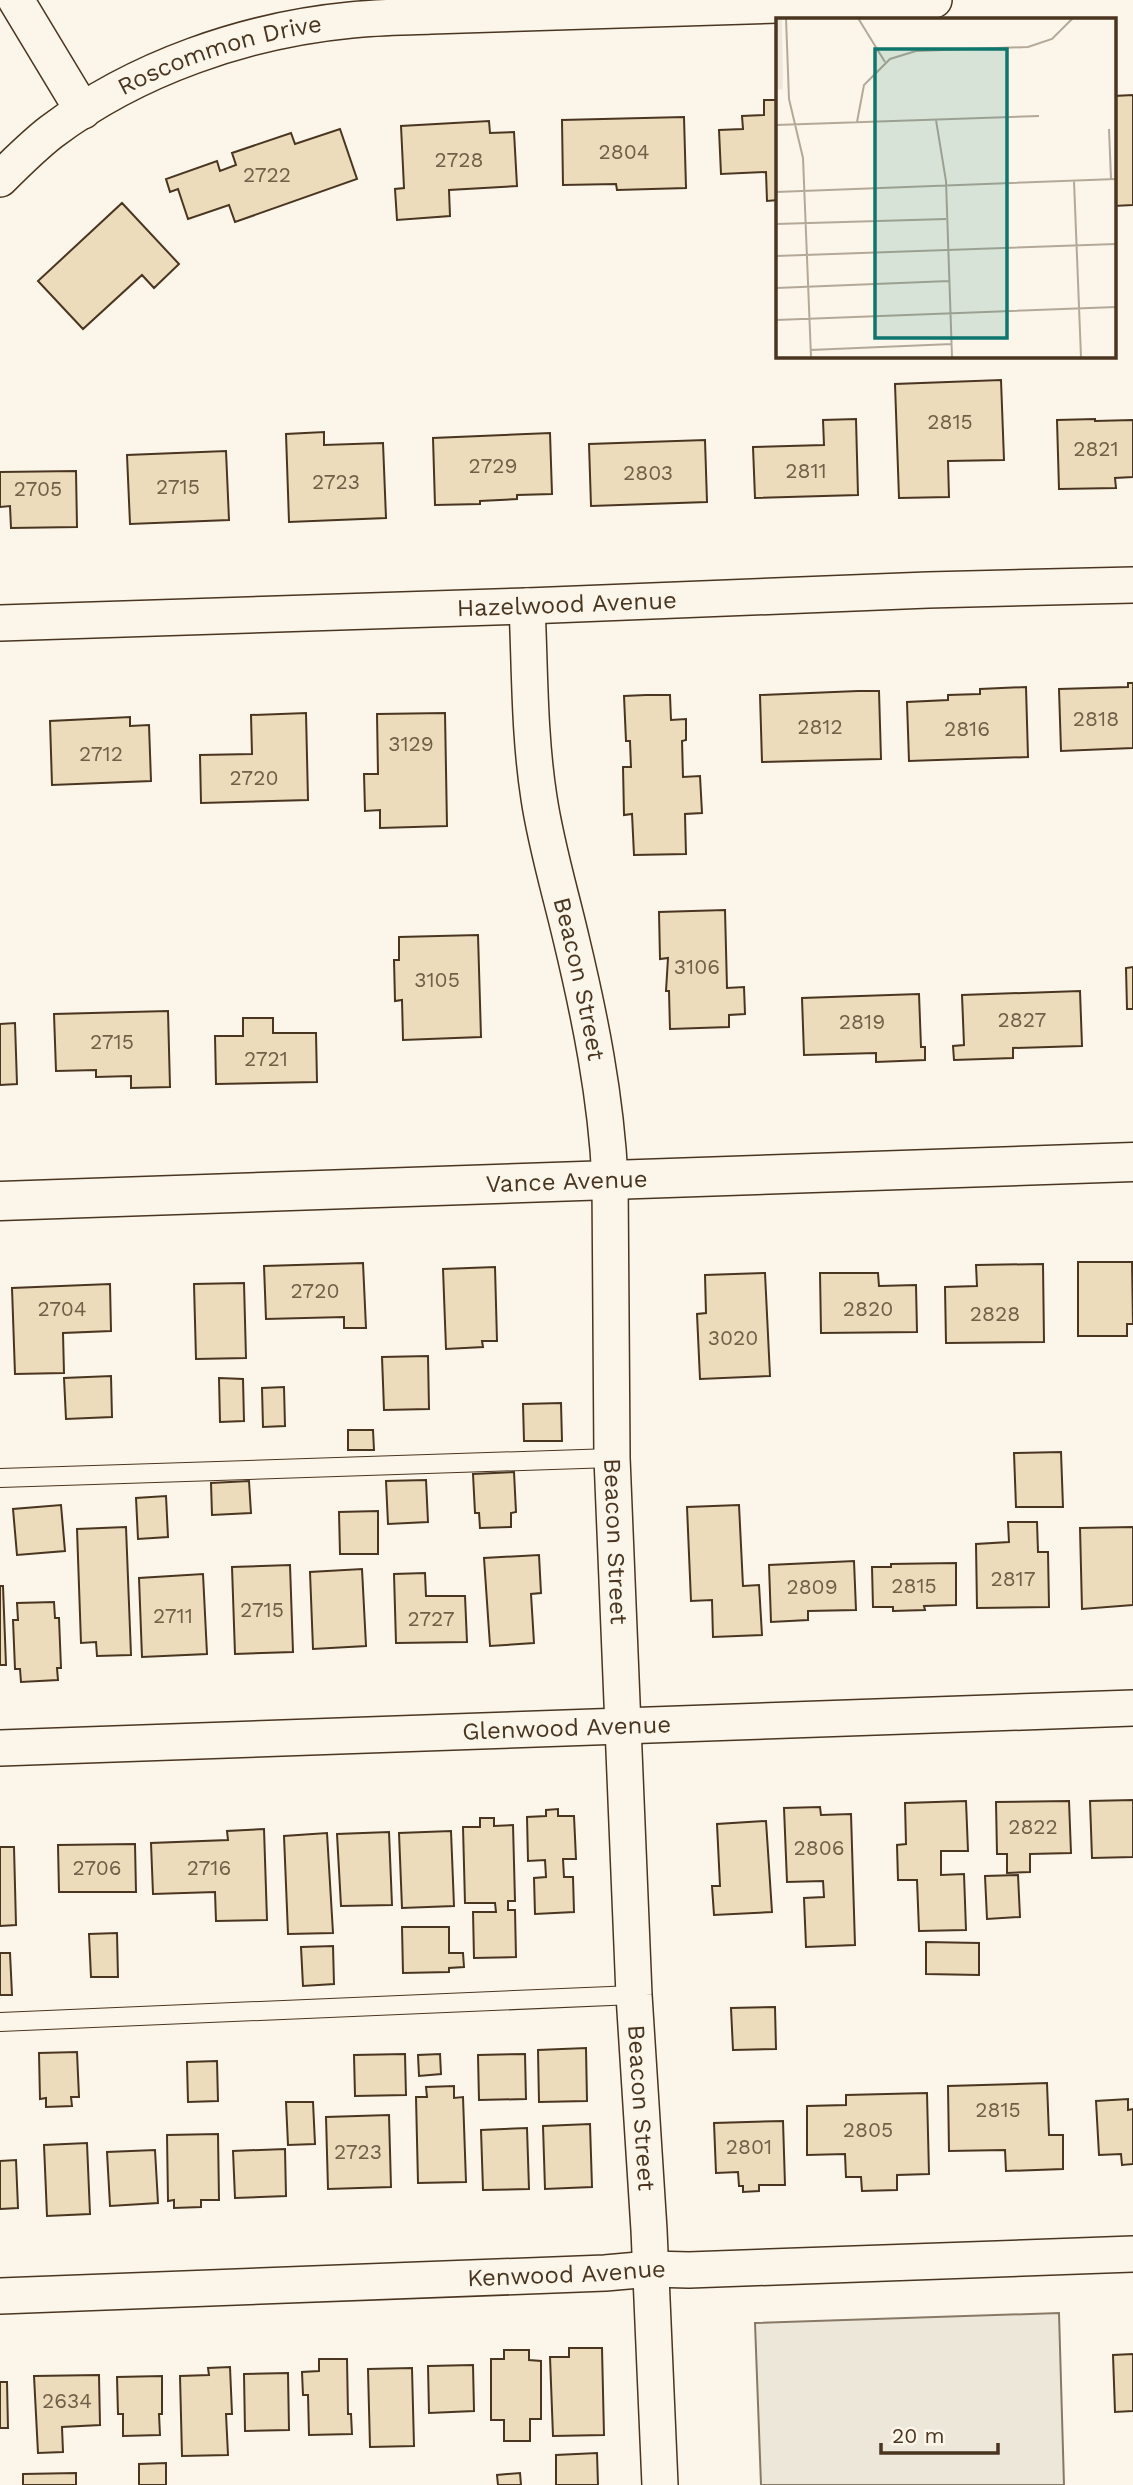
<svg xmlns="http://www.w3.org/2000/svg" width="1133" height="2485" viewBox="0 0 1133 2485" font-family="'Work Sans',sans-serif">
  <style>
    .parking { fill: #ede7d9; stroke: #887966; stroke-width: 2 }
    .building { fill: #ecdcbc; stroke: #4a3520; stroke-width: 2 }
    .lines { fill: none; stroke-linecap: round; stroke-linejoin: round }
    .lane-casing { stroke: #4a3520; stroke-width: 20 }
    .street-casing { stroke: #4a3520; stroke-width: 38 }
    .secondary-casing { stroke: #4a3520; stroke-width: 41 }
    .lane { stroke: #fbf6e9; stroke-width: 18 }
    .street { stroke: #fbf6e9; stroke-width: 35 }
    .secondary { stroke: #fbf6e9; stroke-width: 38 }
    .labels { text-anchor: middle; stroke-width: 5; stroke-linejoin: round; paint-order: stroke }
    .number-label { font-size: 21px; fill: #725f47 }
    .street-label { font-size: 24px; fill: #4a3520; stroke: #fbf6e9 }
    .inset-road { fill: none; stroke: #b4a999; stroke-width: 2 }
    .view { fill: #0f766e; fill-opacity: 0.15; stroke: #0f766e; stroke-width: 3.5 }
    .inset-edge { fill: none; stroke: #4a3520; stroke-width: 3.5 }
  </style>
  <rect width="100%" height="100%" fill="#fbf6e9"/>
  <path class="parking" d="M1059,2313l5,172h-303l-6,-162z"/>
  <path class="building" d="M1133,95v110l-19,1v-110z
    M764,100h14v100l-11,1 -1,-29 -45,2 -2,-44 24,-1 -1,-13 22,-1z
    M684,117l2,71 -69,2 -1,-6 -53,1 -1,-65z
    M489,121l1,12 24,-1 3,54 -68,4 1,26 -53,4 -2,-31 9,-1 -3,-62z
    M340,129l17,50 -122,43 -6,-17 -41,14 -10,-30 -8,3 -4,-13 51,-18 3,10 16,-6 -4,-12 59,-20 4,11z
    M122,203l57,61 -25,24 -12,-13 -59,54 -45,-48z
    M1001,380l3,80 -56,1 1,36 -50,1 -4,-114z
    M856,419l2,76 -103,3 -2,-51 71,-2 -1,-25z
    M1095,419v2l38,-1v57l-18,1 1,10 -57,1 -2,-69z
    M324,432v13l59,-2 3,75 -97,4 -3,-88z
    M550,433l2,61 -35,1v4l-37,2v3l-45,1 -2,-67z
    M705,440l2,62 -116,4 -2,-62z
    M226,451l3,69 -99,4 -3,-69z
    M76,471l1,56 -66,1 -1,-22 -10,1v-35z
    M1128,683h5v65l-72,3 -2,-62 69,-2z
    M1026,687l2,70 -119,4 -2,-59 41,-2v-5l32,-1v-5z
    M858,691h21l2,68 -119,3 -2,-67z
    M646,695h24l1,25 15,-1v21l-4,1 1,36 17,-1 2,37 -17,1 1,40 -52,1 -2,-41 -8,1 -1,-48h8l-1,-26h-4l-2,-45z
    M306,713l2,87 -107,3 -1,-48 52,-1 -1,-39z
    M445,713l2,113 -67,2v-18l-15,1 -1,-37h14l-1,-60z
    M130,717v9l19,-1 2,56 -99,4 -2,-64z
    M725,910l2,78 17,-1 1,27 -16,1v12l-59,2 -1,-38h-3l2,-33 -8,1 -1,-47z
    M478,935l3,102 -78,3 -1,-40 -7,1 -1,-41h5v-23z
    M1133,967v42h-6l-1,-41z
    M1080,991l2,55 -69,2v10l-59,2 -1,-14 11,-1 -2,-50z
    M919,994l2,53h4v13l-49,2v-9l-72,2 -2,-57z
    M168,1011l2,76 -39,1v-12l-35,1v-7l-40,1 -2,-57z
    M243,1018h30v15h43l1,49 -101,2 -1,-48h28z
    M15,1023l2,61 -17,1v-61z
    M1078,1262h54l1,62h-6v12h-49z
    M363,1263l3,65h-22v-11l-78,2 -2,-53z
    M1043,1264l1,78 -98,1 -1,-56 32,-1 -1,-21z
    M495,1267l2,74h-15l1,6 -37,2 -3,-80z
    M765,1273l5,103 -70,3 -3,-65 9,-1 -1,-38z
    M820,1273h58l1,13 37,-1 1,47 -96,1z
    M244,1283l2,75 -50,1 -2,-75z
    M110,1284l1,47 -48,2 1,40 -49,1 -3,-86z
    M428,1356l1,53 -45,1 -2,-53z
    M111,1376l1,41 -46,2 -2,-41z
    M219,1378l24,1 1,42 -24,1z
    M284,1387l1,39 -22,1 -1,-39z
    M561,1403l1,38h-38l-1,-37z
    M348,1430h25l1,20h-26z
    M1061,1452l2,55h-47l-2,-54z
    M514,1472l2,40 -5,1v14l-31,1 -1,-15h-4l-2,-39z
    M426,1480l2,42 -40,2 -2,-43z
    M249,1481l2,32 -39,2 -1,-32z
    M166,1496l2,41 -30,2 -2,-41z
    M61,1505l4,46 -48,4 -4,-46z
    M739,1505l4,81 16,-1 3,50 -49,2 -1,-37 -21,1 -4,-94z
    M378,1511v43h-38l-1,-42z
    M1008,1522h29l1,30h10l1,55 -72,1 -1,-64 33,-2z
    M126,1527l5,128 -34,1 -1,-14 -15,1 -4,-114z
    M1133,1527v78l-51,4 -2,-81z
    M539,1555l2,38 -10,1 3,49 -44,3 -6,-88z
    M854,1561l2,49 -48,1v9l-37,2 -2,-57z
    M956,1563v42l-32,1 1,4 -32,1v-4h-20l-1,-40h19v-3z
    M290,1565l3,87 -58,2 -3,-87z
    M362,1569l4,77 -53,3 -3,-77z
    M425,1573l1,23h39l2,46 -71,1 -2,-69z
    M203,1574l4,80 -65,3 -3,-79z
    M0,1586h3l3,79h-6z
    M54,1602l1,16h4l2,50h-4l1,12 -37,2 -1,-13h-5l-2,-49h5l-1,-17z
    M1133,1800v57l-41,1 -2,-57z
    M966,1801l2,50h-27v24l23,-1 2,56 -47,1 -2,-51h-19l-1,-35 9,-1 -1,-41z
    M1069,1801l2,52 -41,1v18l-23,1v-19h-10l-1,-52z
    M820,1807l1,8 30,-1 4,131 -49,2 -2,-49 20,-1 -1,-16 -36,1 -3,-74z
    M558,1809v7h16l2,43h-13l1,18h9l1,35 -39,2 -1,-36 12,-1 -1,-17 -17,1 -1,-44 19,-1v-6z
    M480,1818h14v8l19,-1 2,76h-7v9h7l1,47 -42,1 -1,-46h23l-1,-9h-30l-2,-76h17z
    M766,1821l6,91 -58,3 -2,-29h8l-3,-62z
    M264,1829l3,91 -51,1 -1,-29 -62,2 -2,-51 77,-3 -1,-9z
    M451,1831l3,75 -52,2 -3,-75z
    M389,1832l3,73 -51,1 -4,-72z
    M327,1833l6,100 -45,1 -4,-98z
    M135,1844l1,48h-77l-1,-47z
    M0,1847h14l2,78 -16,1z
    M1018,1875l2,42 -33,2 -2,-43z
    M402,1927h47v26h14l1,14 -15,1v4l-46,1z
    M117,1933l1,44h-27l-2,-43z
    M926,1942l53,1v32l-53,-1z
    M333,1946l1,38 -31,2 -2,-39z
    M0,1953h10l2,42h-12z
    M775,2007l1,42 -43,1 -2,-42z
    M586,2048l1,53 -48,1 -1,-52z
    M77,2052l2,45h-8l1,9 -26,1v-9l-6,1 -1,-46z
    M405,2054l1,41 -51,1 -1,-41z
    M440,2054l1,20 -22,2 -1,-21z
    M525,2054l1,45 -47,1 -1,-45z
    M217,2061l1,40 -30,1 -1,-40z
    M1047,2083l2,52h14v34l-57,2 -1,-21 -56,1 -1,-65z
    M454,2086v12l9,-1 3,85 -48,1 -2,-86h11l-1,-10z
    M927,2093l2,81 -32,1v15l-35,1 -1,-14h-15l-1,-23 -38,1v-49l39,-1v-10z
    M1128,2099v11l5,-1v55l-11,1 -1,-11 -22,1 -3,-54z
    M286,2102h27l2,42 -27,1z
    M389,2115l2,72 -63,2 -2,-72z
    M783,2121l2,64h-26v6l-16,1v-6h-4l-1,-14 -22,1 -2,-50z
    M590,2124l2,63 -47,2 -2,-63z
    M527,2128l2,61 -46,1 -2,-60z
    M218,2134l1,66h-18v7l-27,1v-8l-6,1 -1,-66z
    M87,2143l3,71 -43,2 -3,-71z
    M285,2149l1,47 -51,2 -2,-47z
    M155,2150l3,53 -48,3 -3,-54z
    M16,2160l2,48 -18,1v-48z
    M569,2348h33l2,87 -51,1 -3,-79h19z
    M504,2350h25v10l12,1v58h-11v22h-26v-21h-13v-61h13z
    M1133,2354v57l-18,1 -2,-57z
    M319,2359h28l1,55h3l1,20 -43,1 -1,-40h-5l-1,-23 17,-1z
    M473,2365l1,46 -45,2 -1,-47z
    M230,2367l2,47h-6l2,41 -46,1 -2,-80 29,-1 -1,-7z
    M412,2368l2,78 -44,1 -2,-78z
    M288,2373l1,57 -44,1 -1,-57z
    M99,2375l1,50 -38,2 1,25 -25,1 -4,-77z
    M162,2376v38h-3l1,21 -37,1v-22h-5l-1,-37z
    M0,2382h7l1,46h-8z
    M597,2453l1,32h-42v-30z
    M166,2463v22h-27v-21z
    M76,2473v12h-53v-11z
    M520,2473l1,12h-23l-1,-10z"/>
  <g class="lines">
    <defs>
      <path id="lane" d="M0,1478l612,-20
        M0,2022l634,-27"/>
      <g id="street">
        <path d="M16,0l67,111"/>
        <path id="s1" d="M0,179c16,-16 33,-33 51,-47 85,-64 195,-102 300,-112 27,-3 54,-3 80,-4l503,-16"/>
        <path id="s2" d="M527,606c3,64 2,128 12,192 7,47 21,93 32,140 19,79 35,159 39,241l2,279 22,537 15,235 11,255"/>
        <path id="s3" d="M0,623l527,-17 401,-16 205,-5"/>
        <path id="s4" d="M0,1748l1133,-40"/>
        <path id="s5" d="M0,2296l605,-23 45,-4 39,1 444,-16"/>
      </g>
      <g id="secondary">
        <path id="s6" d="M0,1201l1133,-39"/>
      </g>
    </defs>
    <use href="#lane" class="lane-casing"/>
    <use href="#street" class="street-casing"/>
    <use href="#secondary" class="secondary-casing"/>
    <use href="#lane" class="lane"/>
    <use href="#street" class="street"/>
    <use href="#secondary" class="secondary"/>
  </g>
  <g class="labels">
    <g class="number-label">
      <text x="624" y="159">2804</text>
      <text x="459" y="167">2728</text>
      <text x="267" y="182">2722</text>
      <text x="950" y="429">2815</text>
      <text x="1096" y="456">2821</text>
      <text x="493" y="473">2729</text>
      <text x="806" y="478">2811</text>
      <text x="648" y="480">2803</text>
      <text x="336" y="489">2723</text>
      <text x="178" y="494">2715</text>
      <text x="38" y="496">2705</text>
      <text x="1096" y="726">2818</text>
      <text x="820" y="734">2812</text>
      <text x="967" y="736">2816</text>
      <text x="411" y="751">3129</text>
      <text x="101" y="761">2712</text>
      <text x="254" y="785">2720</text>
      <text x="697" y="974">3106</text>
      <text x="437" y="987">3105</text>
      <text x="1022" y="1027">2827</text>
      <text x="862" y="1029">2819</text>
      <text x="112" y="1049">2715</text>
      <text x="266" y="1066">2721</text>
      <text x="315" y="1298">2720</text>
      <text x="62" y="1316">2704</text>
      <text x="868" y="1316">2820</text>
      <text x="995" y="1321">2828</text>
      <text x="733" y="1345">3020</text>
      <text x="1013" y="1586">2817</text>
      <text x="914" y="1593">2815</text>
      <text x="812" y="1594">2809</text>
      <text x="262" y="1617">2715</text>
      <text x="173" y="1623">2711</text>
      <text x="431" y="1626">2727</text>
      <text x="1033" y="1834">2822</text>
      <text x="819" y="1855">2806</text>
      <text x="97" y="1875">2706</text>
      <text x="209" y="1875">2716</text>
      <text x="998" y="2117">2815</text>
      <text x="868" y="2137">2805</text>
      <text x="749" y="2154">2801</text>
      <text x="358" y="2159">2723</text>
      <text x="67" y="2408">2634</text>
    </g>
    <g class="street-label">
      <text dy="8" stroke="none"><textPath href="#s1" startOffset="257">Roscommon Drive</textPath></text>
      <text dy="8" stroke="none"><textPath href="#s3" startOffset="567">Hazelwood Avenue</textPath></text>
      <text dy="8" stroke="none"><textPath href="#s2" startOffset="378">Beacon Street</textPath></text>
      <text dy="8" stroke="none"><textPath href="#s6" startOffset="567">Vance Avenue</textPath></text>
      <text dy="8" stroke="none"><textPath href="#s2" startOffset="943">Beacon Street</textPath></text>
      <text dy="8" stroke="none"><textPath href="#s4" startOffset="567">Glenwood Avenue</textPath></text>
      <text dy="8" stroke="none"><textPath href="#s2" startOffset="1510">Beacon Street</textPath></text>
      <text dy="8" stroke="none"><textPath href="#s5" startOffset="567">Kenwood Avenue</textPath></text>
    </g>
  </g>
  <g transform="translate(776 18)">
    <rect width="340" height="340" fill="#fbf6e9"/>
    <path d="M0,0h6l1,71 -7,1z" fill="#ede6d9"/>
    <path class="inset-road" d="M10,0l3,81 14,59 8,199M82,0l27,44M160,102l10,61 6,176M81,104l7,-37 26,-26 26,-8 112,-4 24,-8 21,-21M0,107l263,-9M333,111l2,50M298,163l7,176M0,174l340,-13M0,206l170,-5M0,238l340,-12M0,270l173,-7M0,302l340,-13M34,332l142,-6"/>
    <path class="view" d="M99,31h132v289h-132z"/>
    <rect width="340" height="340" class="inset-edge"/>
  </g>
  <path d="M881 2443v10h117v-10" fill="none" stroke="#4a3520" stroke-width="3.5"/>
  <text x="892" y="2443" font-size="21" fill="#4a3520" stroke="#fbf6e9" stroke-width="5" paint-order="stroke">20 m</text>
</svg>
